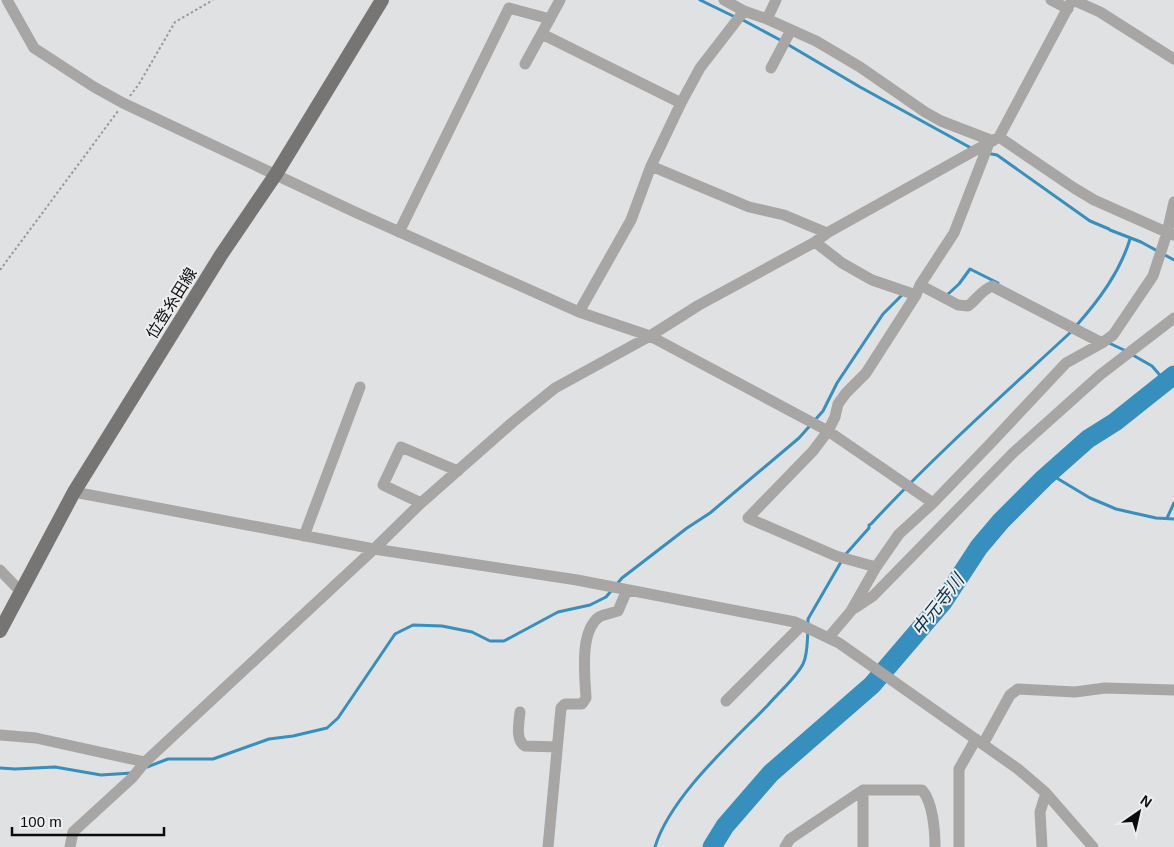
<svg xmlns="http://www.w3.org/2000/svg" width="1174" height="847" viewBox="0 0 1174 847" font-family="Arial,'Noto Sans JP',sans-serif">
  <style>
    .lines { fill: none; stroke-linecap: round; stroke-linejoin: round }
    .stream { stroke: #368fbd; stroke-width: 3 }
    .river { stroke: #368fbd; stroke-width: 19 }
    .path { stroke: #98999a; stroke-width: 2; stroke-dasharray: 2.5 2.5; stroke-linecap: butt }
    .minor { stroke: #a7a6a5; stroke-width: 11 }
    .major { stroke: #767574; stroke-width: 14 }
    .labels { text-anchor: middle; stroke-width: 4; stroke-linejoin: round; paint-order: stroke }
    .street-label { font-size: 16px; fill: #0c0c0d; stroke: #edeef0 }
    .water-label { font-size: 18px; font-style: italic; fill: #0a3145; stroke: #edeef0 }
  </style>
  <rect width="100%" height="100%" fill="#e0e1e2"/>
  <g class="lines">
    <path class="stream" d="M700,0l35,17
      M741,19l41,22
      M787,44l73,43 111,61
      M986,153l11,2 93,66 19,8 1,1 31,12 33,18
      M947,295l12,-11 11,-15 28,14
      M1076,326c23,-26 44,-54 54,-87
      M1109,343l17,8
      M1131,354l21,12 13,15
      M1050,474l40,24 26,11 40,9 18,1
      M1167,518l7,-15
      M616,585l6,-7 65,-50 23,-15 89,-75 24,-27 14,-28 46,-69 20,-20
      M808,624v-5l37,-64 24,-27v-3l2,-1c63,-68 133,-130 201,-193
      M147,767l21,-8h45l56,-20 24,-3 34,-8 11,-10 57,-84 18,-9 29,1 30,6 18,9h14l54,-29 32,-7 16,-8 6,-7
      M0,768l15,1 40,-2 46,8 31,-2
      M655,847c15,-50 77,-105 113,-142 11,-13 27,-26 35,-41 5,-10 4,-23 5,-34"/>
    <path class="river" d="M712,847l13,-21 46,-53 101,-88 71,-83 36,-55 22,-26 43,-43 44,-39 27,-17 59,-47"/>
    <path class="path" d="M130,96l9,-12 36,-62 38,-22
      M0,270l118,-159"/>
    <path class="minor" d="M7,0l27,48 60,39 29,16 234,110 222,99 71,24 178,95 105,72
      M724,0l20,11 23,8 49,22 44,26 65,45 16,9 52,20
      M1051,0l17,9
      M1073,0l27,12 74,47
      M767,19l9,-19
      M542,34l139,69 19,-35 44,-57
      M525,64l35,-64
      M771,68l20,-38
      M999,137l75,51 20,12 79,35
      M651,166l98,41 35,8 43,18
      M399,232l110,-224 41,11
      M815,242l27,21 30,17 44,15
      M920,285l38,20 10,1c9,-7 14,-16 24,-20l110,57
      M579,312l52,-92 20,-54 30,-63
      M74,492l300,57 203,31 218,42 44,21 179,126 28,24 47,54
      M421,503l-38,-18 18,-38 57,24
      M304,536l56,-149
      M876,567l-40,-11 -88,-38 65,-67 15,-20 7,-14 3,-13 8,-11 20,-20 50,-78 4,-10 34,-52 35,-90
      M0,570l20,21
      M855,608l18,-12 140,-143 87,-78 74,-57
      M829,637l22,-26 25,-44 23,-33 34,-31 57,-59 76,-81 36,-20 11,-8 40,-59 14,-43 7,-31
      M726,701l76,-76
      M520,712c-1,11 -5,28 5,34l32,1
      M0,735l36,3 109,24
      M983,744l27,-49 8,-6 57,3 30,-4 69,2
      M70,847l3,-15 59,-54 13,-16 229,-213 47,-46 92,-81 42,-34 95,-52 49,-31 116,-63 12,-9 172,-96 73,-137
      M548,847l13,-139 4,-4h17l4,-6c-1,-22 -7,-66 13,-81 5,-3 14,-4 19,-6l9,-21
      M785,847l5,-8 73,-49
      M863,847v-57h59c11,12 13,41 13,57
      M959,847v-78l17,-30
      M1042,847l-2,-35 6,-19"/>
    <path class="major" d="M0,631l74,-139 147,-237 55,-81 106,-174"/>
  </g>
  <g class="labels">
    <g class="street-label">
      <text transform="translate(171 303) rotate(-58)" y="6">位登糸田線</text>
    </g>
    <g class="water-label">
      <text transform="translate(938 605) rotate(-52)" y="6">中元寺川</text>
    </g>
  </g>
  <g transform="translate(1139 812) rotate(34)" stroke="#edeef0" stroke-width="4" paint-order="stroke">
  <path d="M0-4L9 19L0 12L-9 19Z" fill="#0c0c0d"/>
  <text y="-8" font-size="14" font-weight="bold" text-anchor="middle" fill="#0c0c0d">N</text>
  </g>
  <path d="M12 827v8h152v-8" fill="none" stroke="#0c0c0d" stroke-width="2.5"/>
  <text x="20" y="827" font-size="15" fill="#0c0c0d" stroke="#edeef0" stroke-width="4" paint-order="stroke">100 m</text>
</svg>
